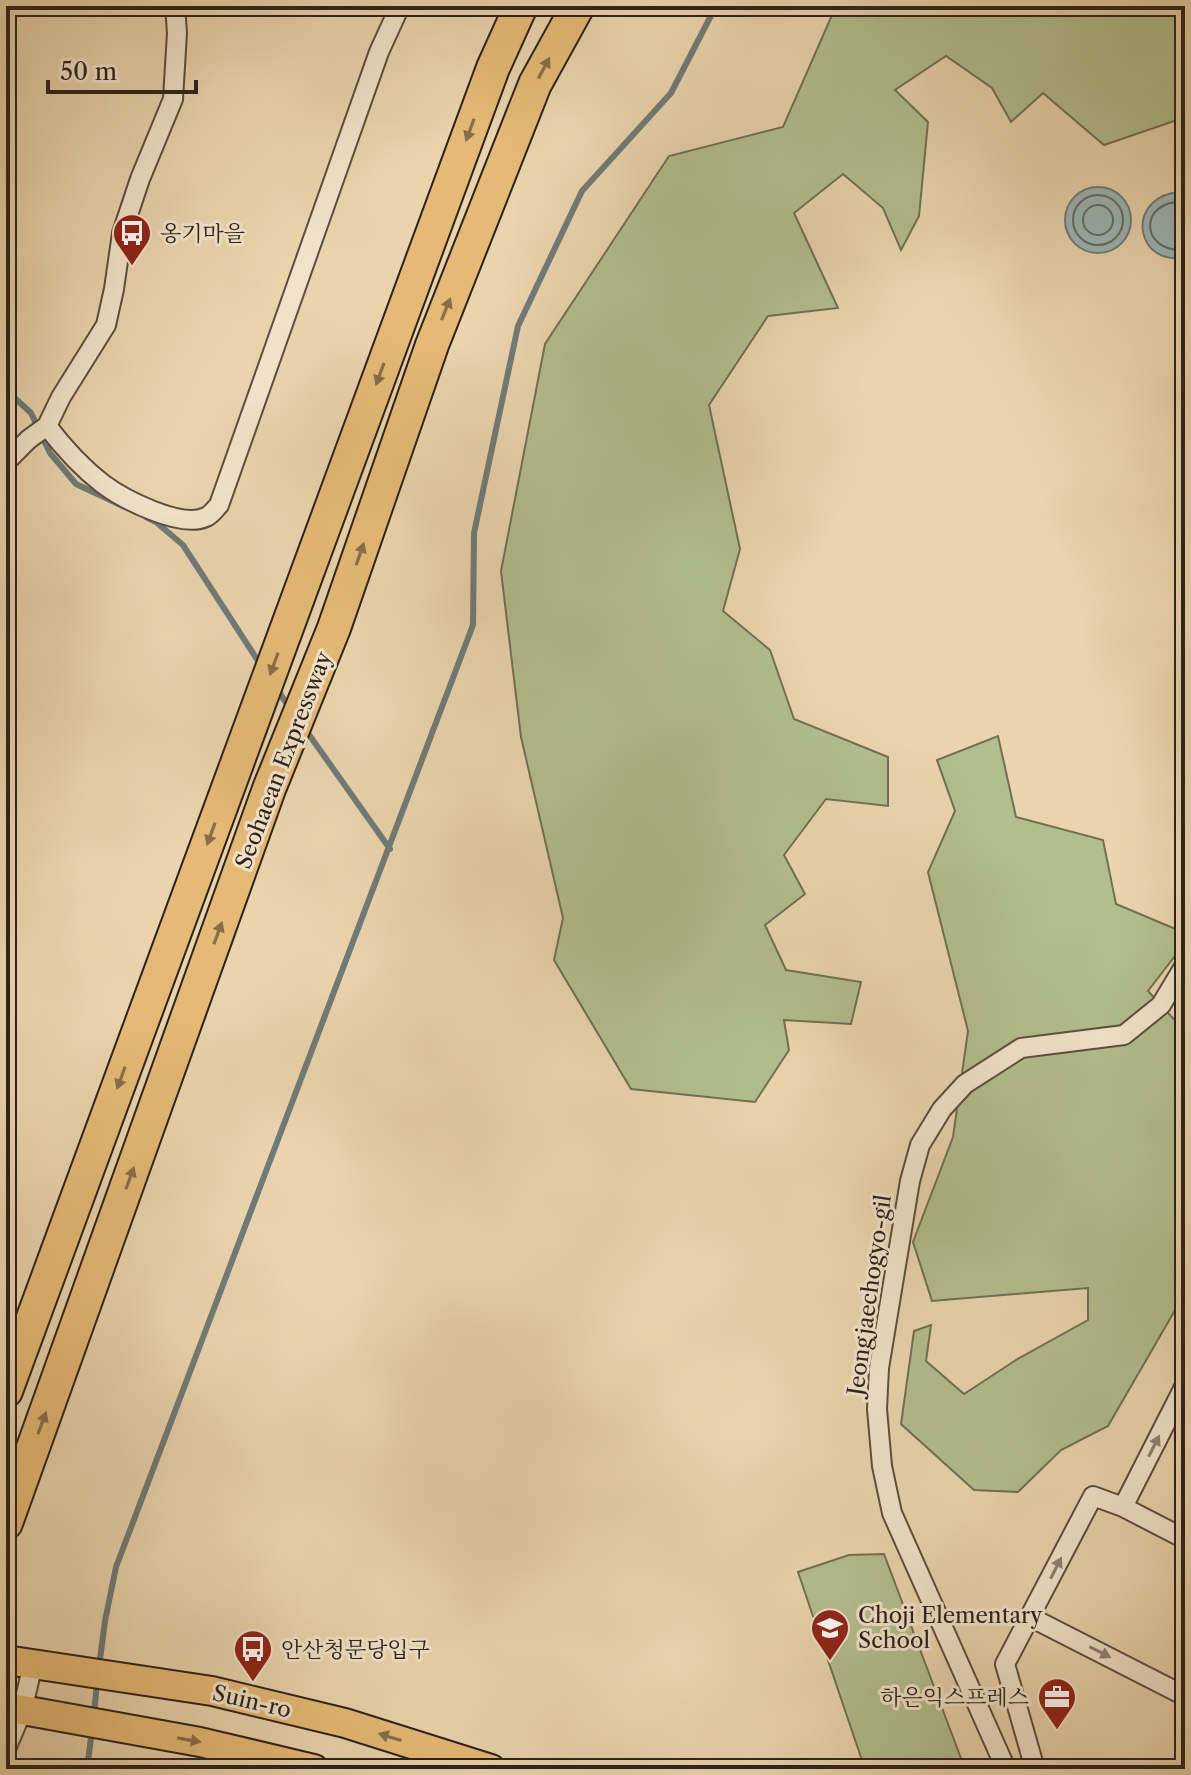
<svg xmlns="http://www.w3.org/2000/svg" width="1191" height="1775" viewBox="0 0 1191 1775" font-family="'Libre Caslon Text','Noto Serif KR',serif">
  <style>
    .green { fill: #b2be8e; stroke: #707055; stroke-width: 2 }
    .water { fill: #9bb6b4; stroke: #6f7b77; stroke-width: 2 }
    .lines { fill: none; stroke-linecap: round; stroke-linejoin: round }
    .shore { stroke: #646c68; stroke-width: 2 }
    .stream { stroke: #6f7b77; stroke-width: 6 }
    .minor-casing { stroke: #5c4e40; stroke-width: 22 }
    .primary-casing { stroke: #2d221c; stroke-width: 32 }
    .motorway-casing { stroke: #2d221c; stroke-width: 36 }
    .minor { stroke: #f1e3ca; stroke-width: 18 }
    .primary { stroke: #e5ba76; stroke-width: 28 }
    .motorway { stroke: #e5ba76; stroke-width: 32 }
    .oneway { fill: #896e49 }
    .oneway2 { fill: #8f8273 }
    .labels { text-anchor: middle; stroke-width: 6; stroke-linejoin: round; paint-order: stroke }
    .poi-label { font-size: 22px; fill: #2d221c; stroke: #f1e3ca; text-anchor: start }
    .street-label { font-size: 22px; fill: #2d221c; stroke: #f1e3ca }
  </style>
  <rect width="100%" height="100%" fill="#ead4ad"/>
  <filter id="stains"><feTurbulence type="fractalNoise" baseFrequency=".0025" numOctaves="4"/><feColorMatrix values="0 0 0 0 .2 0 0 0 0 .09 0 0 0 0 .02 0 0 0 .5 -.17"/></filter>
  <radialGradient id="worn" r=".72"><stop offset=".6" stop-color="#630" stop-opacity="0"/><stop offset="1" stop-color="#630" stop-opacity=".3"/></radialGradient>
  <path class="green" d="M836,6h349v115l-8,-1 -73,25 -61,-52 -32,29 -19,-34 -46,-32 -51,34 33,32 -9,94 -18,34 -18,-42 -40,-34 -49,39 44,95 -70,8 -59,89 31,144 -17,62 47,39 24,69 94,38v49l-62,-7 -42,56 21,39 -40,31 21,45 75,12 -10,42 -67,-4 5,30 -34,52 -124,-13 -77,-129 9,-42 -42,-181 -20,-166 44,-227 124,-188 114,-29z
    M998,736l18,81 87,23 13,64 69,29v10l-37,48 32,35 5,-10v277l-77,133 -47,24 -43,42 -44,-2 -73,-66 13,-93 17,-6 -5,36 38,33 52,-34 72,-40v-32l-156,13 -19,-59 40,-105 15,-106 -40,-159 27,-61 -18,-51z
    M884,1554l81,215h-100l-67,-197 51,-17z"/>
  <path class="water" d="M1065 220a33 33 0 1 1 66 0a33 33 0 1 1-66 0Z
    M1172,193l13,2v62c-47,10 -60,-53 -13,-64z"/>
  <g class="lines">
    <path class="shore" d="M1073 220a25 25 0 1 1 50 0a25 25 0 1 1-50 0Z
      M1185,202c-47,-3 -46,51 0,48
      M1083 220a15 15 0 1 1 30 0a15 15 0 1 1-30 0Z"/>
    <path class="stream" d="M6,390l25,23 19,40 26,31 49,23
      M146,517l10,5 27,23 79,122
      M275,686l14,21
      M305,729l85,120
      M99,1667l6,-46 11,-54 357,-942 1,-92 44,-207 64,-135 89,-98 45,-87
      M94,1714l3,-32
      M87,1769l5,-39"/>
    <defs>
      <path id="minor" d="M47,426c16,21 35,42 56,58 20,15 78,45 103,33 5,-2 9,-8 13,-12l160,-453 21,-46
        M6,462l23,-23 18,-13 14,-29 45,-72 8,-36 8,-56 18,-54 33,-80 4,-66 -2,-27
        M1123,1507l62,-122
        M1030,1617l155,79
        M6,1749l16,-38 11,-47
        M1006,1769l-114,-256 -10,-47 -5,-57 2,-41 31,-187 10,-36 22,-36 23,-25 56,-36 103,-13 37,-30 24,-40
        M1035,1769l-30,-105 88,-168 30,11 62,32"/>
      <path id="primary" d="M6,1660l206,31 133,32 146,46
        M6,1707l194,35 114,27"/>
      <path id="motorway" d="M6,1391l487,-1323 28,-62
        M6,1523l263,-734 65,-161 98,-283 103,-261 43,-78"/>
    </defs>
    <use href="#minor" class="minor-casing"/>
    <use href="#primary" class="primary-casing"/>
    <use href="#motorway" class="motorway-casing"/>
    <use href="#minor" class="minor"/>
    <use href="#primary" class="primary"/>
    <use href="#motorway" class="motorway"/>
  </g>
  <defs><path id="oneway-solid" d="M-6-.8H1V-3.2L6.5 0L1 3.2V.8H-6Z" transform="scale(2)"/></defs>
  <g class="oneway">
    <use href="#oneway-solid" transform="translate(544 68) rotate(-62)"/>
    <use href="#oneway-solid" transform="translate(470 130) rotate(110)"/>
    <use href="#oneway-solid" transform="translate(446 309) rotate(-68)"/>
    <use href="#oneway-solid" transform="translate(380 374) rotate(110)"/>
    <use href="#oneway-solid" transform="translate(360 554) rotate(-71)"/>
    <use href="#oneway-solid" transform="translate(274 664) rotate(110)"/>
    <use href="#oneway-solid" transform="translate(211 834) rotate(110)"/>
    <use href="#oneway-solid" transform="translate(218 933) rotate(-70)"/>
    <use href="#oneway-solid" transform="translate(121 1078) rotate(110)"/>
    <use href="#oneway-solid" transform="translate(130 1178) rotate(-70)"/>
    <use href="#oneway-solid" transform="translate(42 1423) rotate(-70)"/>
    <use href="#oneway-solid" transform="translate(390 1737) rotate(-163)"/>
    <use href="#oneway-solid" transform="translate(189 1740) rotate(10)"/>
  </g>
  <g class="oneway2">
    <use href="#oneway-solid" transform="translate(1154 1446) rotate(-63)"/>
    <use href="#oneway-solid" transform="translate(1056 1568) rotate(-63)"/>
    <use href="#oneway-solid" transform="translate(1100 1652) rotate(27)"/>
  </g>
  <defs>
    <symbol id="bus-pin" viewBox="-11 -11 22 30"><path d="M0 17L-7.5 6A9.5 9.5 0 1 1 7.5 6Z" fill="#8f2418" stroke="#f1e3ca"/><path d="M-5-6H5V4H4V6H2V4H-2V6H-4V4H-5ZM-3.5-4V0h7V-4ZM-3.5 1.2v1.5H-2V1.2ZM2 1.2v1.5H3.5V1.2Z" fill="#fff"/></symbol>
    <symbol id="school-pin" viewBox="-11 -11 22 30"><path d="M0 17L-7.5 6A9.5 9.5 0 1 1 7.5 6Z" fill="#8f2418" stroke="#f1e3ca"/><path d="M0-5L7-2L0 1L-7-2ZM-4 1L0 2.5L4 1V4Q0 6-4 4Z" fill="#fff"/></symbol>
    <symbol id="office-pin" viewBox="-11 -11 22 30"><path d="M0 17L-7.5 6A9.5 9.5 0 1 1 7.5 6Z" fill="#8f2418" stroke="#f1e3ca"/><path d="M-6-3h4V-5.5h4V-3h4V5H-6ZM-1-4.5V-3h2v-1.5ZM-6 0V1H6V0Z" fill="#fff"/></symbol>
  </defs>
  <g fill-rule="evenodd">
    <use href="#bus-pin" x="110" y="211" width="44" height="60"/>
    <use href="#school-pin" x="808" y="1606" width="44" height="60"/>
    <use href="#bus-pin" x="231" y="1627" width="44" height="60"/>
    <use href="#office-pin" x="1035" y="1675" width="44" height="60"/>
  </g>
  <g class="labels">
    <g class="poi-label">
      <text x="160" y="241">옹기마을</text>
      <text x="858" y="1623">Choji Elementary<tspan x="858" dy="25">School</tspan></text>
      <text x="281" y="1657">안산청문당입구</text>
      <text x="1029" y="1705" text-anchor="end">하은익스프레스</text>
    </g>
    <g class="street-label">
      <text transform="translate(283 760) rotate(-69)" y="8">Seohaean Expressway</text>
      <text transform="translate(869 1295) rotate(-82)" y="8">Jeongjaechogyo-gil</text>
      <text transform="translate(252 1701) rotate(13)" y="8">Suin-ro</text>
    </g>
  </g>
  <rect width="1191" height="1775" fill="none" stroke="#ead4ad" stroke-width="32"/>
  <rect x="8" y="8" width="1175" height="1759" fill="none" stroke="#2d221c" stroke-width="4"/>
  <rect x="16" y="16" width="1159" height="1743" fill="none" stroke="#2d221c" stroke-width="2"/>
  <path d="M48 80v12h148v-12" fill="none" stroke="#2d221c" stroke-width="4"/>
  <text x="60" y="80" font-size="24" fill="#2d221c" stroke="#f1e3ca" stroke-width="6" paint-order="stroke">50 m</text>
  <rect width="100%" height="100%" filter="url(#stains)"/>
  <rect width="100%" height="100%" fill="url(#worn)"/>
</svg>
